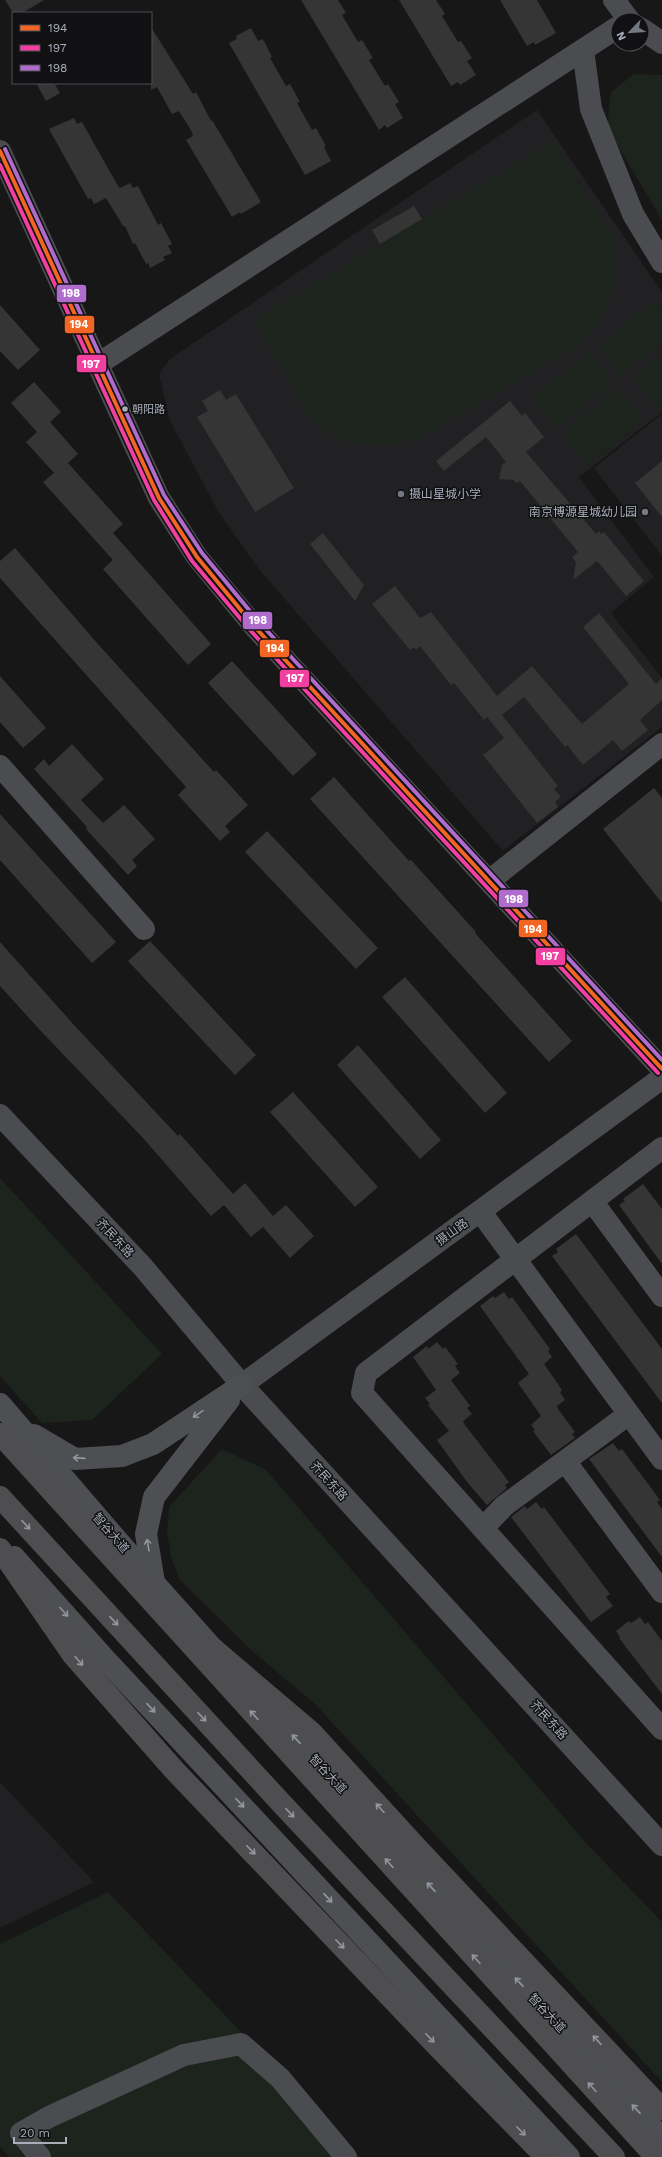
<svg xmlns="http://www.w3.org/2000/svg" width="662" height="2157" viewBox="0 0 662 2157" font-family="'Work Sans','Noto Sans SC',sans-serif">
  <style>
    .built { fill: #212123 }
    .green { fill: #1d241e }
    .building { fill: #353536 }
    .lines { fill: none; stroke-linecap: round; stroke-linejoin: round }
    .minor { stroke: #4b4c50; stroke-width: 22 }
    .major { stroke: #4d4f52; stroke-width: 22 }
    .highway { stroke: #4e4e51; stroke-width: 22 }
    .bus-1-casing { stroke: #111113; stroke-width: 7 }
    .bus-2-casing { stroke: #111113; stroke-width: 7 }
    .bus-3-casing { stroke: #111113; stroke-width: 7 }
    .bus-1 { stroke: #f26522; stroke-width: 4 }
    .bus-2 { stroke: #f240a1; stroke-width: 4 }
    .bus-3 { stroke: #b06ccc; stroke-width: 4 }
    .oneway { stroke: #91969e }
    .oneway2 { stroke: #92959e }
    .bus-dot { fill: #a8adb8; stroke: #111113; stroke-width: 1.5 }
    .poi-dot { fill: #757880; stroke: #111113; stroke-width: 1.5 }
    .labels { text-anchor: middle; stroke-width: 3; stroke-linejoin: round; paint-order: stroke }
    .bus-label { font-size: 11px; fill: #a8adb8; stroke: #111113; text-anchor: start }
    .poi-label { font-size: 12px; fill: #a8adb8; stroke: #111113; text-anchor: start }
    .street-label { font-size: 12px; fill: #a8adb8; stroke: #111113 }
    .line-badge { stroke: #111113; stroke-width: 1.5 }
    .badge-label { font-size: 11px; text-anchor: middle; font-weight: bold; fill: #fff }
  </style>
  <rect width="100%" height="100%" fill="#171717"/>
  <path class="built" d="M537,110l125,182v120l-83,65 75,100 -43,36 51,65v49l-159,124 -245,-283 -40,-57 -48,-90 -11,-47 11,-15z
    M662,414v142l-68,-88z
    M0,1782l94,100 -94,46z"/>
  <path class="green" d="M634,74l28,1v145l-55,-92 4,-36z
    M554,141l59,97v44l-2,14 -11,26 -19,22 -160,93c-40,17 -84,12 -113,-23 -8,-10 -12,-23 -19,-34 -12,-20 -24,-40 -36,-60z
    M654,301l8,10v32l-42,33 -23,-30z
    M590,353l23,30 -59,45 -23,-31z
    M662,355v52l-4,3 -25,-33z
    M619,389l25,32 -58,45 -25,-33z
    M0,1178l162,176 -70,66 -50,3 -42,-47z
    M222,1449l44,21 320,373 76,79v160l-346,-377 -67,-57 -69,-68 -9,-23 -4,-25 2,-25z
    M108,1892l252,265h-350l-10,-10v-203z"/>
  <path class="building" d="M5,0h39l-22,13h-9z
    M301,0h37l8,13 -4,2 16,27 4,-2 11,18 -4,2 16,26 3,-2 11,18 -4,2 8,14 -16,10 -2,-3 -6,5z
    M399,0h37l9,14 -3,2 16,26 3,-1 11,17 -5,3 9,14 -16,10 -2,-3 -7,4z
    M500,0h37l19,33 -21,12 -1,-3 -7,4z
    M151,27l42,67 3,-2 15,29 1,-1 49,82 -20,12 -1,-2 -8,5 -46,-77 7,-4 -1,-4 -13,-21 -7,3 -15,-27 -6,3z
    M251,28l7,13 5,-2 9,18 -2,1 16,28 4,-2 10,18 -3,1 15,27 4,-2 10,18 -2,1 7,14 -26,14 -76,-132 8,-4 -1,-3z
    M36,83h18l6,10 -14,8z
    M74,118l3,6 5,-2 36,64 2,2 10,-5 3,5 5,-2 20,39 3,-2 11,21 -4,2 4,7 -9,4 2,3 -15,8 -2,-5 -2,1 -11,-21 -2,1 -8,-18h-2l-17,-28 -12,6 -3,-6 -3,1 -39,-70z
    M414,206l8,13 -42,25 -8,-14z
    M0,305l40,45 -22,20 -18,-19z
    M34,382l27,30 -11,10 28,32 -10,9 55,61 -10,9 98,111 -23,21 -85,-96 10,-9 -70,-78 11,-9 -28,-31 11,-10 -26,-29z
    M220,390l6,10 10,-6 58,94 -39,24 -58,-95 11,-6 -6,-10z
    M510,401l12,15 3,-3 19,24 -18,15 70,82 3,-3 2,3 3,-2 40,49 -18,15 -29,-35 -24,19 3,-18 -4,-5 6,-5 -58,-71 -4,2 -2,-3 -15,-1 3,-14 4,-3 -20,-25 -42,34 -8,-10z
    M662,461v56l-27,-34z
    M323,533l41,52 -9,16 -45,-57z
    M15,548l82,95 117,129 2,-2 32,35 -23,21 5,6 -10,9 -42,-46 8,-8 -186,-209v-17z
    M395,586l25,32 11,-6 66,84 35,-30 50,58 47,-40 -46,-57 16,-14 57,71 6,-6v22l-22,20 8,10 -26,21 -9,-11 -30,25 -16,-20 -2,2 -41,-50 -22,18 56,71 -4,3 7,8 -6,5 3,5 -21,16 -54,-68 21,-17 -17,-21 -3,3 -30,-37 -3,2 -31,-39 -4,4 -2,-3 -4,3 -38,-46z
    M232,661l85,93 -24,22 -85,-93z
    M0,676l46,52 -23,20 -23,-26z
    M72,744l32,35 -23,21 22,23 21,-18 31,34 -23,21 5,6 -9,9 -42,-46 1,-2 -53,-58 10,-10 5,7z
    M334,777l75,84 2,-1 65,72 -1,1 97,108 -23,21 -239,-263z
    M654,788l8,10v105l-59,-74z
    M0,814l116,128 -24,21 -92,-103z
    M267,831l111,117 -22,21 -111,-117z
    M150,941l106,114 -21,20 -107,-114z
    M0,942l74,83 104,111 2,-2 53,60 12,-11 28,33 13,-11 28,31 -24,22 -27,-31 -12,10 -27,-32 -13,11 -68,-78 -104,-109 -39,-43z
    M405,977l102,116 -22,20 -103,-116z
    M358,1045l83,95 -21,19 -83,-94z
    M293,1092l85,95 -23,20 -85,-95z
    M643,1184l19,25v55l-43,-59 6,-4 -2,-2z
    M576,1234l86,115v54l-110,-147 6,-4 -2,-3z
    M504,1292l5,7 3,-2 38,52 -2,2 4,6 -8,7 18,26 -2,2 5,8 -8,6 1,3 17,23 -3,2 3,4 -24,17 -18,-24 2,-1 -4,-5 10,-9 -23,-33 11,-9 -49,-68 13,-10 2,2z
    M437,1342l6,7 2,-2 13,17 -3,2 5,7 -9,7 19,26 -3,2 5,6 -9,7 2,4 44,57 -4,3 2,3 -20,17 -20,-23 -30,-42 12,-9 -21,-26 2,-1 -5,-6 11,-8 -23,-33 14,-11 1,3z
    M613,1443l6,8 3,-2 38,51 -3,2 5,7v48l-73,-98z
    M536,1502l6,7 2,-2 66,87 -4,3 7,9 -22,16 -80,-105 14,-11 2,3z
    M640,1617l5,7 3,-2 14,19v53l-43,-56 1,-1 -4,-6 13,-10 2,2z"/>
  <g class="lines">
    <path class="minor" d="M614,0l15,20
      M642,29l20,14
      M583,50l8,59 42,105 29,48
      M0,151l159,347 38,59 57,69 408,443
      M98,364l520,-337
      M0,766l144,163
      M489,881l173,-137
      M0,1115l142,151 100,119 420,460
      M662,1148l-296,225 -4,20 300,336
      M592,1201l70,95
      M480,1211l182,248
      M242,1385l420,-307
      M565,1461l97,131
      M483,1528l21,-22 125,-92
      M40,2157l-19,-24 28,-16 135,-62 57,-11 39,34 66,79"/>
    <path class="major" d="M0,1404l155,180 69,77
      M34,1435l41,24 47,-3 31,-12 89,-59
      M14,1557l91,102 464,498
      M154,1582l-8,-48 8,-37 75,-97
      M254,1694l408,444"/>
    <path class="highway" d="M0,1434l656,723
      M0,1497l283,308 331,352
      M0,1549l73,106 102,116 263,276 108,110
      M211,1647l101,86 104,114 246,262"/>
    <defs>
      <path id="bus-1" d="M0,151l159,347 38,59 57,69 408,443"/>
      <path id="bus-2" d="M0,165l154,335 38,61 58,69 408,443"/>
      <path id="bus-3" d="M5,149l159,346 38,58 57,69 403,438"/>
    </defs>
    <use href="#bus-1" class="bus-1-casing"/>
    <use href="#bus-2" class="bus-2-casing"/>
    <use href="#bus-3" class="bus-3-casing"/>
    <use href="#bus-1" class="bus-1"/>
    <use href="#bus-2" class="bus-2"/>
    <use href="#bus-3" class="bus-3"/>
  </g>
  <defs><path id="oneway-shaft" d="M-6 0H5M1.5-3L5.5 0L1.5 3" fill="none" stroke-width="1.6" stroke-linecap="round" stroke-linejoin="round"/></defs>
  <g class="oneway">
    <use href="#oneway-shaft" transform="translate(198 1414) rotate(146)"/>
    <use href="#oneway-shaft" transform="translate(79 1458) rotate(-176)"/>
    <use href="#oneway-shaft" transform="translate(148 1545) rotate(-100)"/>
    <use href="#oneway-shaft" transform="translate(64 1612) rotate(48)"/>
    <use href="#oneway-shaft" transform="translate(151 1708) rotate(47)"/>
    <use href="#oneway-shaft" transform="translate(296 1739) rotate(-133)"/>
    <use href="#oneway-shaft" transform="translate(240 1803) rotate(47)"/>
    <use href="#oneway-shaft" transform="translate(431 1887) rotate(-133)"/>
    <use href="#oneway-shaft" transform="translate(328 1898) rotate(47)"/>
    <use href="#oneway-shaft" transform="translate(519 1982) rotate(-133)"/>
    <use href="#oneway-shaft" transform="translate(636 2109) rotate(-133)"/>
  </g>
  <g class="oneway2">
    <use href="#oneway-shaft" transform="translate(26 1525) rotate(47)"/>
    <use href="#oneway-shaft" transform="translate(114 1621) rotate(47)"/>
    <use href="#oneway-shaft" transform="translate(79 1661) rotate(49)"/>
    <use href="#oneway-shaft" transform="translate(254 1715) rotate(-132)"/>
    <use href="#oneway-shaft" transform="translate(202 1717) rotate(47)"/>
    <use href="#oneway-shaft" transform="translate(380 1808) rotate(-132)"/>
    <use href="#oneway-shaft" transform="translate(290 1813) rotate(47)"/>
    <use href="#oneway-shaft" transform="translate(251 1850) rotate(46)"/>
    <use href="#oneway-shaft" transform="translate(389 1863) rotate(-132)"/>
    <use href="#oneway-shaft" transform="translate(340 1944) rotate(46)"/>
    <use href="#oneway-shaft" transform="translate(476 1959) rotate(-132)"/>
    <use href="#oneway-shaft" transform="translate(430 2038) rotate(46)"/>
    <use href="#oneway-shaft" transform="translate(597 2040) rotate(-133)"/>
    <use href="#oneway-shaft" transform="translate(592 2087) rotate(-132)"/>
    <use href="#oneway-shaft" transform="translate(521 2131) rotate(45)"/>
  </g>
  <circle class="bus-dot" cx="125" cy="409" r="3.5"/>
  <g class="poi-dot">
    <circle cx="401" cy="494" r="4"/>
    <circle cx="645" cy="512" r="4"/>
  </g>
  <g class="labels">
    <g class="bus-label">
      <text x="132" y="413">朝阳路</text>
    </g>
    <g class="poi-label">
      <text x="409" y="498">摄山星城小学</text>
      <text x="637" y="516" text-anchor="end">南京博源星城幼儿园</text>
    </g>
    <g class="street-label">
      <text transform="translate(452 1232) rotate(-36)" y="4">摄山路</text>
      <text transform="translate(115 1238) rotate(47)" y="4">齐民东路</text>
      <text transform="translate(329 1481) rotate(48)" y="4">齐民东路</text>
      <text transform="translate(111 1533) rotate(49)" y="4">智谷大道</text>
      <text transform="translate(549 1720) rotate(48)" y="4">齐民东路</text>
      <text transform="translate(328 1774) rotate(47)" y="4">智谷大道</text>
      <text transform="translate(547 2013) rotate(47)" y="4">智谷大道</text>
    </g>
  </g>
  <g class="line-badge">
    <rect x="56" y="284" width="31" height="19" rx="4" fill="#b06ccc"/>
    <rect x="64" y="315" width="31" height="19" rx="4" fill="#f26522"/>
    <rect x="76" y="354" width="31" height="19" rx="4" fill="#f240a1"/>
    <rect x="242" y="611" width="31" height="19" rx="4" fill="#b06ccc"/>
    <rect x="259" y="639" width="31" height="19" rx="4" fill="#f26522"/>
    <rect x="279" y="669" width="31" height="19" rx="4" fill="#f240a1"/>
    <rect x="498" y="889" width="31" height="19" rx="4" fill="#b06ccc"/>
    <rect x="518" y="919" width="30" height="19" rx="4" fill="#f26522"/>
    <rect x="535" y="947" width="31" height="19" rx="4" fill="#f240a1"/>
  </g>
  <g class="badge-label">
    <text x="71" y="297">198</text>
    <text x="79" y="328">194</text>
    <text x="91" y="368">197</text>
    <text x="258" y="624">198</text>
    <text x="275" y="652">194</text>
    <text x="295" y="682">197</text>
    <text x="514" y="903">198</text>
    <text x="533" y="933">194</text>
    <text x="550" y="960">197</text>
  </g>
  <rect x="12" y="12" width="140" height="72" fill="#111113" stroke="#4d4f55"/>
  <rect x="20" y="25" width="20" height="6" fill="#f26522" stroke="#4d4f55"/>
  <text x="48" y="32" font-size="12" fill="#a8adb8">194</text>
  <rect x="20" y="45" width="20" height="6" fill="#f240a1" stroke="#4d4f55"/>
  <text x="48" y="52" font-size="12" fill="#a8adb8">197</text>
  <rect x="20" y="65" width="20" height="6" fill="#b06ccc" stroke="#4d4f55"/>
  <text x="48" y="72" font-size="12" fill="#a8adb8">198</text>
  <g transform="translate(630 32) rotate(245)"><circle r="19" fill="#111113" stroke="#4d4f55"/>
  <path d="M0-3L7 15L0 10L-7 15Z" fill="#757880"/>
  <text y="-6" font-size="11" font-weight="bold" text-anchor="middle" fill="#a8adb8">N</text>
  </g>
  <path d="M14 2137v6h52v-6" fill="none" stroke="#a8adb8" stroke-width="2"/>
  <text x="20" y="2137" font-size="12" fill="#a8adb8" stroke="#111113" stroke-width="3" paint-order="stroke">20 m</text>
</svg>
